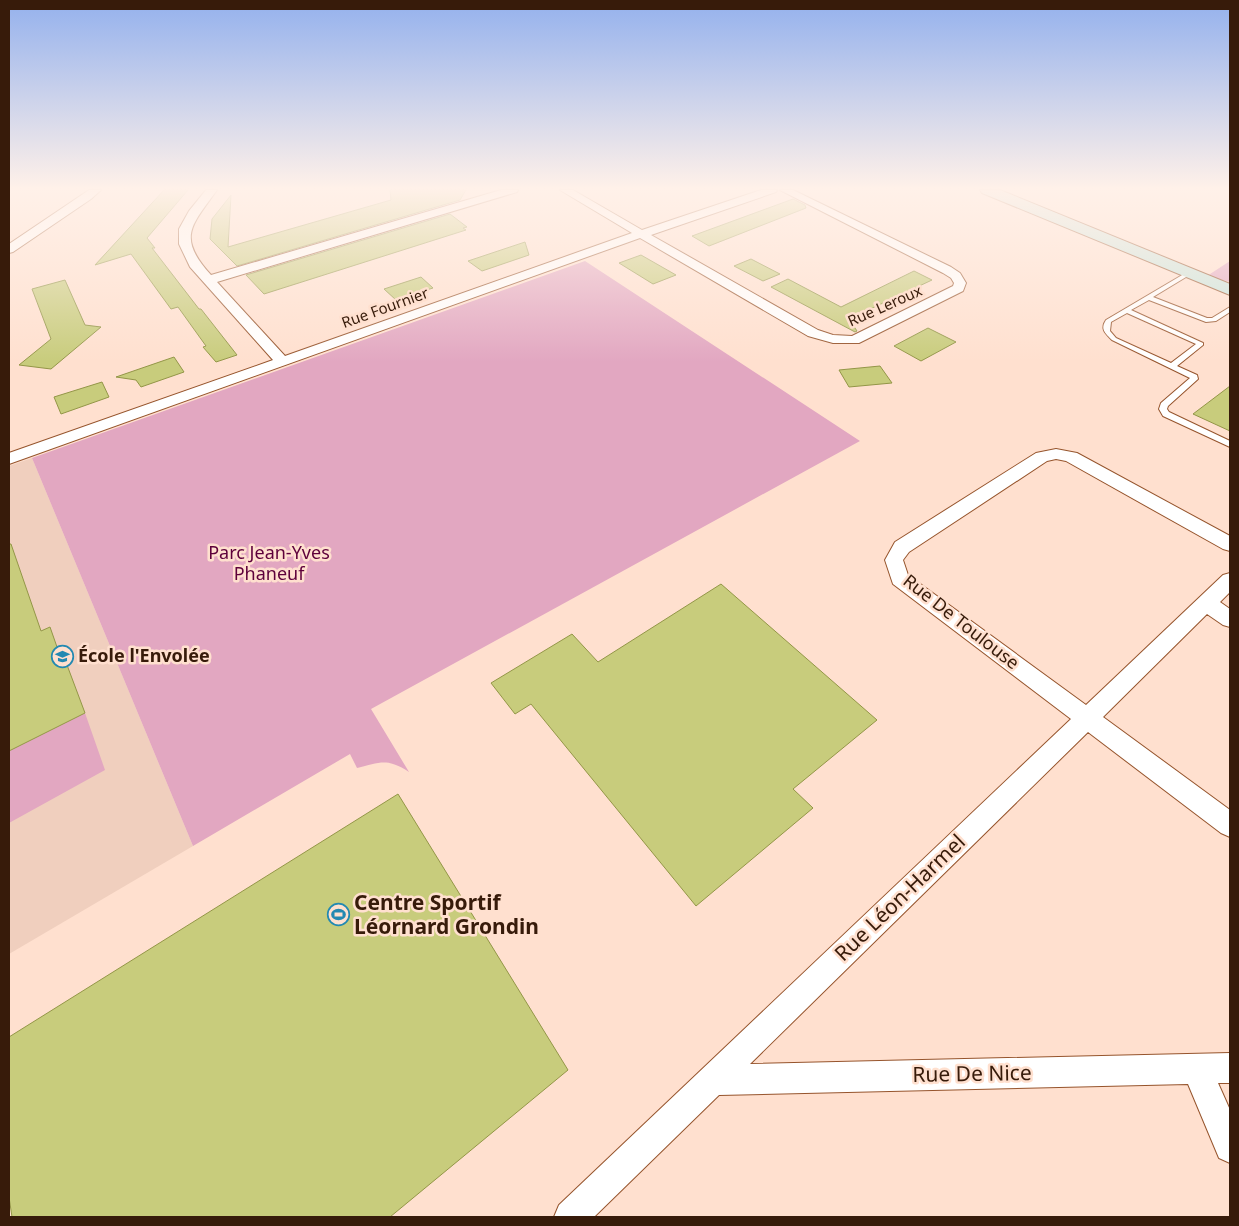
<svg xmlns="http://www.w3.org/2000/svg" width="1239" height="1226" viewBox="0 0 1239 1226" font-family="'Noto Sans',sans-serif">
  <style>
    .built { fill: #f0cfbe }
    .green { fill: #e2a7c1 }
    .building { fill: #c8cc7c; stroke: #939647 }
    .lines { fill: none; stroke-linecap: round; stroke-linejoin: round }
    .lane-casing { stroke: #96542c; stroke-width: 2 }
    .street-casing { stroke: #96542c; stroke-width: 2 }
    .secondary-casing { stroke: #96542c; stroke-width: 2 }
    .lane { fill: #fff; fill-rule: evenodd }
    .street { fill: #fff; fill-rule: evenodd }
    .secondary { fill: #cae4dc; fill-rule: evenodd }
    .labels { text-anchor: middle; stroke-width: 5; stroke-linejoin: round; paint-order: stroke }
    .far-street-label { font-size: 15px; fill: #371b0a; stroke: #ffe0cf }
    .park-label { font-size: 18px; fill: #5e003b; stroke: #ffe0cf }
    .street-label { font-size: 18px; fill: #371b0a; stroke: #ffe0cf }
    .poi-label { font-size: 18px; font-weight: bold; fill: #371b0a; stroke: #ffe0cf; text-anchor: start }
    .near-street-label { font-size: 21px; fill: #371b0a; stroke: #ffe0cf }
    .near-poi-label { font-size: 21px; font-weight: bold; fill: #371b0a; stroke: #ffe0cf; text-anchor: start }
  </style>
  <rect width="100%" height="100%" fill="#ffe0cf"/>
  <path class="built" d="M32,458l161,388 -184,108v-488z"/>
  <path class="green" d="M585,261l275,180 -489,268 38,63c-21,-14 -29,-10 -52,-4l-7,-14 -157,92 -161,-388z
    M1230,261v21l-23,-6z
    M85,713l20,57 -96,53v-72z"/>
  <path class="building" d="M164,190h24l-41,48 8,10h-3l47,61h2l36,46 -21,7 -13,-15 3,-1 -28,-39 -7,2 -40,-55 -36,11z
    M390,190h76l-6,10 -223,66 -27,-27 2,-20 19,-24 -3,52 163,-47z
    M793,199l12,6 1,3 -97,38 -17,-10z
    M450,214l17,13 -4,1 3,2 -202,64 -18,-19z
    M525,242l4,13 -47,16 -14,-10z
    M641,255l35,20 -23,9 -34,-21z
    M751,259l29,15 -17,7 -29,-15z
    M914,271l18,9 -83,39 8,12 -2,1 -84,-45 17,-8 53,28z
    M421,277l12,11 -37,12 -12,-11z
    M65,280l20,45 16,2 -50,42 -32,-4 32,-26 -19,-50z
    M928,328l28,14 -35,19 -27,-15z
    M174,357l10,15 -43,15 -5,-7 -20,-3z
    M880,366l12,17 -43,4 -10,-17z
    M102,382l7,15 -48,17 -7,-17z
    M1230,386v45l-37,-17z
    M9,544h2l30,87 9,-4 14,40 3,-2 18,48 -76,38z
    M721,584l156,136 -84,69 20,19 -117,98 -165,-202 -16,10 -24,-31 81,-49 26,28z
    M398,794l170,276 -178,147h-378l-3,-20v-160z"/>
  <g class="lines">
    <defs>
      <path id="lane" d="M1189,271l3,2 -1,1 -38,23 54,21h5l18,-11v5l-14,9 -10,1 -57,-22 -18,10 72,33v2l-26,21 20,9 1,4 -30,27 -1,3 2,3 61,29v6l-67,-31 -4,-7 2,-6 29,-25 -78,-38c-7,-7 -12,-11 -6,-20zM1127,313l69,31 -25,19 -55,-25 -6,-7 1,-9z"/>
      <path id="street" d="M89,190h12l-10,9 -78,53 -4,1v-9z
        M206,190h11c-25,35 -41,47 -6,85l290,-85h17l-1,2 -300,90 68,74 347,-123 -72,-43h13l69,40 119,-40h16l-1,2 -125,43 167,95 15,5 19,1 101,-50 1,-3 -3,-5 -8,-5 -163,-83h13l158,77 9,6 6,10 -3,8 -104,52h-26l-25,-7 -168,-98 -631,226v-11l264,-93 -83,-93 -11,-23v-15l10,-18z
        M1056,449l21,4 153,83v15l-7,-2 -157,-88 -10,-2 -9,2 -138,91 -6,8 5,15 178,130 137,-130 7,-2v19l-10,10 10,7v18l-7,-2 -16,-11 -104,103 127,93v27l-9,-4 -133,-101 -338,332 480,-11v30h-12l12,27v53l-11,-5 -31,-74 -469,11 -125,122h-40l5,-12 512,-486 -178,-135 -8,-24 10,-18 141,-89z"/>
      <path id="secondary" d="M980,190h20l230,94v11l-248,-102z"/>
    </defs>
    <use href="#lane" class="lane-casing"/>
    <use href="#street" class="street-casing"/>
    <use href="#secondary" class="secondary-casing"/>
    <use href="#lane" class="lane"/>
    <use href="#street" class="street"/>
    <use href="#secondary" class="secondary"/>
  </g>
  <linearGradient id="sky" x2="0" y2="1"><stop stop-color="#94b1ed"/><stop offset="0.52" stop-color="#fff1e9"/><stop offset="1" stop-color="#fff1e9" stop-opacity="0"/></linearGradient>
  <rect width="1239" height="362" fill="url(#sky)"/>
  <defs>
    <symbol id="school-ring" viewBox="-11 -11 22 22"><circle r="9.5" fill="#ffe0cf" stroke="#2389b2" stroke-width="1.5"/><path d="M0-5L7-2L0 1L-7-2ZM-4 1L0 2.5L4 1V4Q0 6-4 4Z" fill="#2389b2"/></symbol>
    <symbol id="stadium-ring" viewBox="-11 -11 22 22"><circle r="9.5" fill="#ffe0cf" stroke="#2389b2" stroke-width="1.5"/><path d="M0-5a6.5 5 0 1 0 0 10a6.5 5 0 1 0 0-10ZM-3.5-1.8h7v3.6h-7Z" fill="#2389b2"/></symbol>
  </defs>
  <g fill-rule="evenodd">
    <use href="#school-ring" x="50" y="644" width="25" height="25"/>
    <use href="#stadium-ring" x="326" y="902" width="25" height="25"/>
  </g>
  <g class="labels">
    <g class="far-street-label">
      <text transform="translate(885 306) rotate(-24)" y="5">Rue Leroux</text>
      <text transform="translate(385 308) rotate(-20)" y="5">Rue Fournier</text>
    </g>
    <g class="park-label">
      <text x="269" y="559">Parc Jean-Yves<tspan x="269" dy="21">Phaneuf</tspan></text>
    </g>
    <g class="street-label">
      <text transform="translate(961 622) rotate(38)" y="6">Rue De Toulouse</text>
    </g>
    <g class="poi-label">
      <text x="78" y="662">École l'Envolée</text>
    </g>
    <g class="near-street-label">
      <text transform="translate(900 898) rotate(-44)" y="7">Rue Léon-Harmel</text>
      <text transform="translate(972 1074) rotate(-1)" y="7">Rue De Nice</text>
    </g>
    <g class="near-poi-label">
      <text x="354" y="910">Centre Sportif<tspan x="354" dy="24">Léornard Grondin</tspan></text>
    </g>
  </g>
  <rect width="1239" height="1226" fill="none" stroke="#371b0a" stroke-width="20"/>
</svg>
